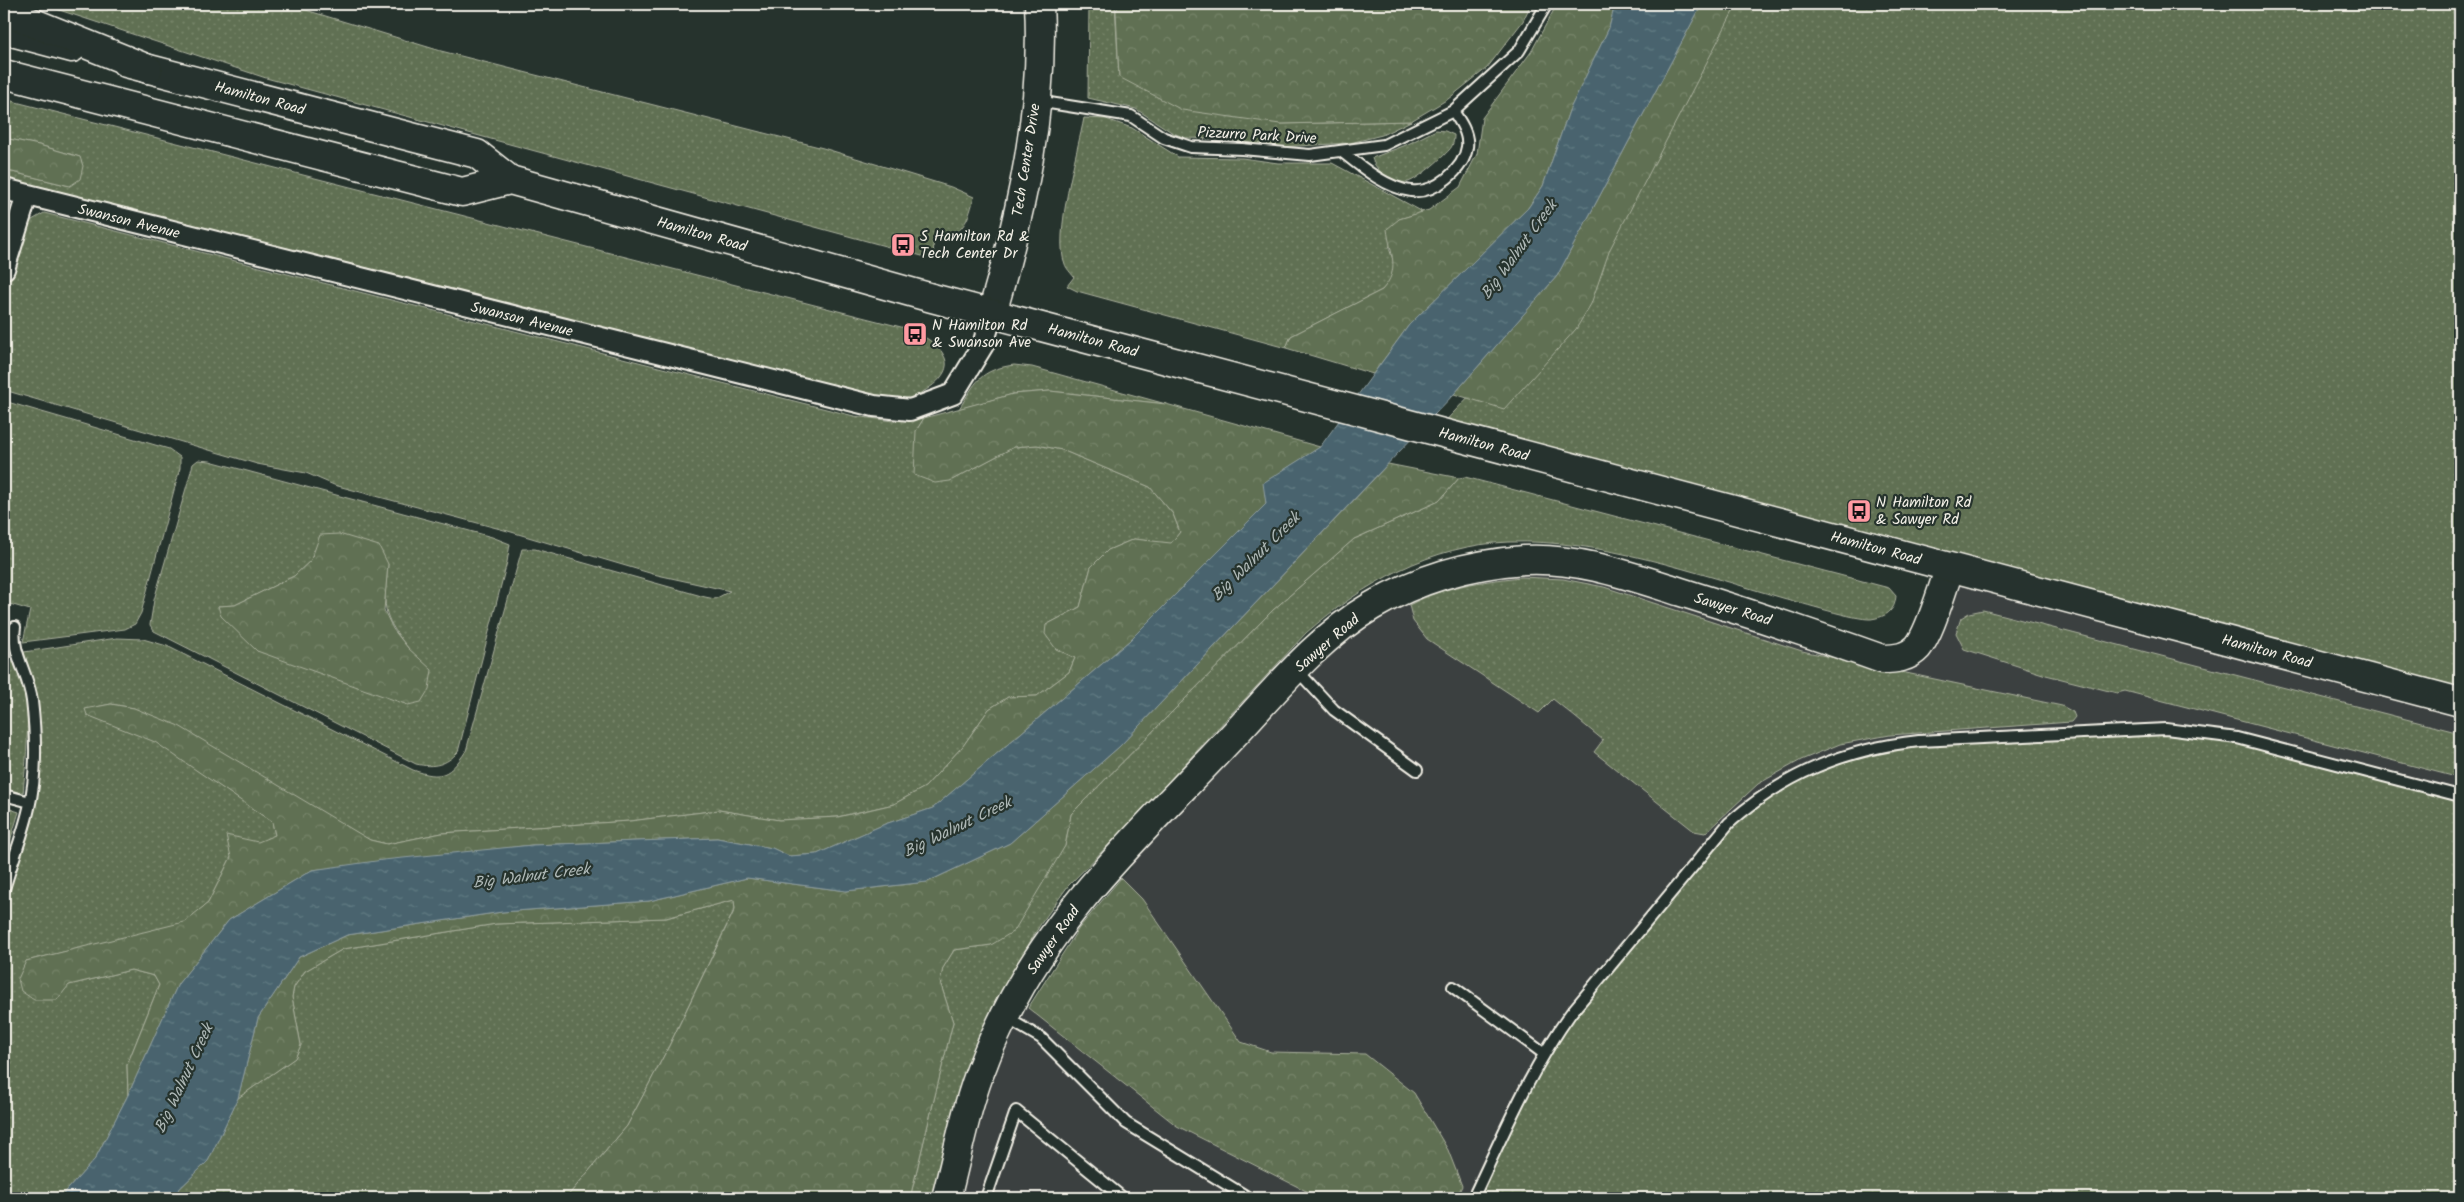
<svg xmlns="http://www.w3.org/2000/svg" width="2464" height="1202" viewBox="0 0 2464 1202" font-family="Kalam,sans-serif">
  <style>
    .built { fill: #3b413f }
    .grass { fill: url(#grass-dots); stroke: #aab09d; fill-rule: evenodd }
    .forest { fill: url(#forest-crowns); stroke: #aab09d }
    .water { fill: url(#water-ripples); stroke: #8d9c9f }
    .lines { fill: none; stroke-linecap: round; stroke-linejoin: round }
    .lane-casing { stroke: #f4f1e8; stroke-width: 14 }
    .street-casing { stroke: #f4f1e8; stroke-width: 24 }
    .secondary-casing { stroke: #f4f1e8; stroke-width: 31 }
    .primary-casing { stroke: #f4f1e8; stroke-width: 31 }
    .highway-casing { stroke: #f4f1e8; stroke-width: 31 }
    .lane { stroke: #26332d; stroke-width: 10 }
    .street { stroke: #26332d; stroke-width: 20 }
    .secondary { stroke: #26332d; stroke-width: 28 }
    .primary { stroke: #26332d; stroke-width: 28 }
    .highway { stroke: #26332d; stroke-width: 28 }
    .labels { text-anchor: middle; stroke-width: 4.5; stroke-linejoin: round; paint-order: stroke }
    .street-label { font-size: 15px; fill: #f4f1e8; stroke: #26332d }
    .poi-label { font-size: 15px; fill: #f4f1e8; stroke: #26332d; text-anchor: start }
    .water-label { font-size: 16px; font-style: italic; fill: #afb9b7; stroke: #26332d }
  </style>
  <defs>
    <pattern id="grass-dots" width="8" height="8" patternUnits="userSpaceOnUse" patternTransform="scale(1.25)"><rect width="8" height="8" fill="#607052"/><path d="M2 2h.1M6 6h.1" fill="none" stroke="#77856b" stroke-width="1.8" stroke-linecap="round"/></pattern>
    <pattern id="forest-crowns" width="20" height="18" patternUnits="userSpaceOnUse" patternTransform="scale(1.25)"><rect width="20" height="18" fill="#607052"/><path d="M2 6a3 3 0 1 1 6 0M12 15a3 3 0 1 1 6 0" fill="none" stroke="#77856b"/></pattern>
    <pattern id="water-ripples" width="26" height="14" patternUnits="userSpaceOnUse" patternTransform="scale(1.25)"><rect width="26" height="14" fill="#48646e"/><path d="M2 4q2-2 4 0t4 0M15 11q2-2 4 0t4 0" fill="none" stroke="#637b83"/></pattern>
  </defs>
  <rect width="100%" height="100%" fill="#26332d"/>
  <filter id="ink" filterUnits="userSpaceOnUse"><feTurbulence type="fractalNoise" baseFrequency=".02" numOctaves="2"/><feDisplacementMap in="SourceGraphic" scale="10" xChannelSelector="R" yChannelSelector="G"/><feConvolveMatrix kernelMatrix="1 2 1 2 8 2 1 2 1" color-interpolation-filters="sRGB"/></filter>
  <g filter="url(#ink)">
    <path class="built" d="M1527,560l370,99 53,-91 510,134v496h-1004l6,-12 -97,-132 -94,-2 -30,-10 -99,-143 -21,-21 11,-11 -13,-10 250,-250z
      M995,1002l33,6 149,118 143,72h-388l24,-94 13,-42z"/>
    <path class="grass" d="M41,4h245l155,47 382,97 128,39 23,10c-7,30 -13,37 -41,46l1,13h-12l-656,-178z
      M1089,4h26l4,73 161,47 131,-3 -29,14 -32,8 -71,4 -57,-8 -36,-1 -13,-5 -37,-24 -48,-11z
      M1719,4h741v698l-1024,-271 127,-134z
      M4,99l901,229c14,6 34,14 40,30 8,19 -25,38 -40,41 -6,1 -13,1 -20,1l-881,-219v-11l66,16 10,-29 -41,-12 -35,-7z
      M1084,118l22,1 26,9 46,29 64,1 36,5h54l91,49 -24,7 -10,29 6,18 -5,15 -8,9 -91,46 -5,12 -209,-57 -10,-5 7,-9c-3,-4 -8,-9 -9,-13 -12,-28 13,-114 19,-146z
      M1436,130l9,1 9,4c0,6 -1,11 -5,15 -6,7 -32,30 -41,32 -14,3 -33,-11 -36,-24l34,-13z
      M44,213l810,203 40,5 30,-3 -8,13 34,50 64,-34 23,-2 25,5 88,37 23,27 7,18 -9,12 -37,-5 -26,11 -17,17 -11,40 -34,18 29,33 -6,14 -32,24 -29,1 -19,12 -26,37 -38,41 -31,17 -57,13 -58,3 -60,-10 -89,11 -188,12 -55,11 -17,-4 -236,-132 -23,-4 -25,5 2,6 67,26 117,81 3,13 -44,22 -23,46 -24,20 -158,38 43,24 62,-15 23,6 5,9 -32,80 1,30 -33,64 -35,39h-56v-291l26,-78 6,-26 3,-34 -7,-87 -8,-30 93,-14 26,1 24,7 246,124c29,10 36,6 53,-19l56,-202h13l170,48 10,2 15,-8 -77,-17 -145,-43 -174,-46 -28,-12 -49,-9 -253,-74v-93l18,-63 10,-14z
      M1014,365l18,2 134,37 -116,-13 -37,3 -54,15c17,-27 20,-39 55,-44z
      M4,401l165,48 11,8v11l-39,145 -6,11 -10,5 -102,13 7,-32 -20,-6 -6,19z
      M198,460l12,1 282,76 18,7 -3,18 -49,190c-12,13 -24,16 -42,12l-262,-133 -4,-6 4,-25 39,-136zM314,550l74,14c-4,44 -8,48 20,84l-151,3 -39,-45 17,-1 59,-29 17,-16z
      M1465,477l424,111 7,8c-1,15 -10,21 -25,23 -15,1 -70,-16 -88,-21 -88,-25 -181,-59 -274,-56 -78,3 -145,41 -203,91l-175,189 -63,64 -28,39 -45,77 -26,60 -13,42 -24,94h-22l43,-176 -13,-40 3,-14 11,-18 37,-5 74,-99 6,-32 202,-204 81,-71 85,-38 20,-23z
      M1521,577l42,2 41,8 198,64 260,55 11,6 2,5 -4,5 -181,13 -50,9 -39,16 -43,24 -53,49 -11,-2 -100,-79 9,-12 -50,-41 -14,14 -112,-74 -14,-18 -4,-16c39,-20 70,-23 112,-28z
      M1983,610l477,123v45l-335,-87 -8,2 -71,-18 -82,-26 -8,-16 5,-15 8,-5z
      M4,655c35,17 21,107 19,140l-19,-5z
      M2131,729l106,9 223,58v402h-987l75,-153 181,-222 58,-43 99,-36z
      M4,807l15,5 -15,49z
      M734,900l1,8 -66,138 -42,80 -61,72h-396l38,-37 30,-63 57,-40 6,-13 -9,-48 2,-10 11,-16 38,-22 153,-25 170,-6z"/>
    <path class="forest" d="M1119,4h412l-8,17 -36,47 -39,31 -37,22 -131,3 -98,-14 -63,-33 -3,-66z
      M1557,4h58l-6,24 -40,83 -26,75 -15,22 -119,117 -36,49 -87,-26 5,-12 91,-46c19,-21 8,-36 5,-61l12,-10 30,-9 31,-23 17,-33 5,-36 49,-66z
      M1702,4h35l-127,245 -19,55 -15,25 -72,80 -50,-15 103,-118z
      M4,138l35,7 41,12 3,9 -3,13 -10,7 -66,-16z
      M1050,391l116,13 154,43 -56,36 2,21 -137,137 -196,167 -48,16 -68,30 -28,2 -17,-8 -55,-10 -185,7 -220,25 -83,50 -51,64 -50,111 -1,-30 32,-80 -5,-9 -23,-6 -62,15 -12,15h-23l-13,-9 -3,-12 8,-18 158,-39 24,-19 23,-46 -5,-22 32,7 17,-7 -3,-13 -117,-80 -68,-27 -2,-6 26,-5 23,4 45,18 191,114 17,4 55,-11 188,-12 89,-11 60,10 59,-3 56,-13 31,-17 38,-41 26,-37 19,-12 29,-1 32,-24 6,-14 -19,-9 -11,-15 1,-9 34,-18 11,-40 17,-17 26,-11 37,4 9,-11 -7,-18 -23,-27 -88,-37 -25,-5 -23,2 -64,34 -15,2 -21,-8 2,-44 8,-13 89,-24z
      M1388,464l71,14 -20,23 -85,38 -81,71 -202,204 -6,32 -51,85 -23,14 -37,5 -11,18 -3,14 13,40 -43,176h-344l61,-72 42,-80 66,-137 -1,-9 -68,18 -170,6 -153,25 -38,22 -11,16 -2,10 9,48 -6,13 -57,40 20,-80 41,-61 48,-22 155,-23 147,-11 98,-23 99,13 81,-9 83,-39 110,-97z
      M339,534l40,12 9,18 -4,46 9,19 15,19 24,22 -3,19 -8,13 -13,3 -151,-54 -36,-35 -3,-10 17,-1 59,-29 17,-16 9,-25z
      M1121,878l21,21 99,143 30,10 94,2 49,39 34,57 14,36 -6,12h-136l-143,-72 -149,-118 51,-80z"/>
    <path class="water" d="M1615,4h87l-145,272 -103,118 -334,352 -110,97 -83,39 -81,9 -99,-13 -98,23 -147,11 -155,23 -48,22 -41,61 -20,80 -30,63 -38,37h-110l35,-39 33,-64 50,-111 51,-64 83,-50 71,-10 149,-15 185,-7 55,10 17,8 28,-2 68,-30 48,-16 196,-167 137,-137 -3,-21 57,-36 89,-122 119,-117 15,-22 26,-75 40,-83z"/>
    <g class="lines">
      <defs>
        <path id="lane" d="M1037,101l94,15 33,22 27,9 51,2 68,6 74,-10 69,-34 66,-60 28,-47
          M1341,151c19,15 45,37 70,40 23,3 53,-21 56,-44 2,-13 -7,-26 -14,-36
          M1296,669l38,41 83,60
          M4,795l26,7
          M4,889c8,-27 19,-54 25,-81 8,-34 7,-73 3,-107 -3,-26 -21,-49 -17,-74
          M1453,987l90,66
          M1005,1017l36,21 85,85 123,75
          M986,1198l30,-87 107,87
          M1473,1198c30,-63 57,-128 98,-185l158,-190c55,-49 116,-74 190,-82l247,-12 71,9 223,58"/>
        <path id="street" d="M4,189l870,217 36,4 43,-16 30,-49 9,-32
          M4,269l23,-74"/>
        <path id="secondary" d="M992,313c29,-99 53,-206 47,-309
          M946,1198c12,-45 20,-93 38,-136 8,-22 19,-43 30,-64 53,-98 137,-175 213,-256 45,-47 88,-103 145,-136 47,-28 98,-42 152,-46 54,-3 106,16 157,32 67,21 134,43 201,67 13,0 26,-1 36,-12 13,-16 24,-59 32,-79"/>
        <path id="primary" d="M4,30l68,18
          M126,63l351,91 33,26 422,118 1528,404
          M4,74l458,118 48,-12"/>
        <path id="highway" d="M4,11l144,58"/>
      </defs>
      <use href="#lane" class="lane-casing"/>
      <use href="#street" class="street-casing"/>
      <use href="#secondary" class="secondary-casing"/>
      <use href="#primary" class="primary-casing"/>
      <use href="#highway" class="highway-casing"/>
      <use href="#lane" class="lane"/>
      <use href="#street" class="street"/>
      <use href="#secondary" class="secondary"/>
      <use href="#primary" class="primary"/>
      <use href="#highway" class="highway"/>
    </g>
  </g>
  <defs>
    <symbol id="bus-square" viewBox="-11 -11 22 22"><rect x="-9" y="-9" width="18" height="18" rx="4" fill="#ff9aa2" stroke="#26332d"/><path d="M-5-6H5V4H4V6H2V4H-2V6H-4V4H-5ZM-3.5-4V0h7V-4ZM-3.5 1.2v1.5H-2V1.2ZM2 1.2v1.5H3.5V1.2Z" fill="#111"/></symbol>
  </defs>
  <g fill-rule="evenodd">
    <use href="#bus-square" x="889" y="231" width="28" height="28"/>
    <use href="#bus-square" x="901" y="320" width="28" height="28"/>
    <use href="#bus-square" x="1845" y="497" width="28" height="28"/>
  </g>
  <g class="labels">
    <g class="street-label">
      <text transform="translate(260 98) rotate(15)" y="5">Hamilton Road</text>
      <text transform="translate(1257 135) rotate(3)" y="5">Pizzurro Park Drive</text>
      <text transform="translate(1026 160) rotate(-81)" y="5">Tech Center Drive</text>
      <text transform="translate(129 221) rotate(14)" y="5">Swanson Avenue</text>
      <text transform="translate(702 234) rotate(16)" y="5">Hamilton Road</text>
      <text transform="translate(522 319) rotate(14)" y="5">Swanson Avenue</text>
      <text transform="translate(1093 340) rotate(15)" y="5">Hamilton Road</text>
      <text transform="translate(1484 444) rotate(15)" y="5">Hamilton Road</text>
      <text transform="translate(1876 548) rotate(15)" y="5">Hamilton Road</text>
      <text transform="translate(1733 609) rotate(17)" y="5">Sawyer Road</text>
      <text transform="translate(1327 643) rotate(-41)" y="5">Sawyer Road</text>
      <text transform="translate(2267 651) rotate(15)" y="5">Hamilton Road</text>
      <text transform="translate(1053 940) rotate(-55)" y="5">Sawyer Road</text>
    </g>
    <g class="poi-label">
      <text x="920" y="241">S Hamilton Rd &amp;<tspan x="920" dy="17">Tech Center Dr</tspan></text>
      <text x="932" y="330">N Hamilton Rd<tspan x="932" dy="17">&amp; Swanson Ave</tspan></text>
      <text x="1876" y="507">N Hamilton Rd<tspan x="1876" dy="17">&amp; Sawyer Rd</tspan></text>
    </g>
    <g class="water-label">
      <text transform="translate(1518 249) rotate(-54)" y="6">Big Walnut Creek</text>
      <text transform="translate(1255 556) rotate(-45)" y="6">Big Walnut Creek</text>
      <text transform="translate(957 826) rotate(-26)" y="6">Big Walnut Creek</text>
      <text transform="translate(531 875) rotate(-7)" y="6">Big Walnut Creek</text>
      <text transform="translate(183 1078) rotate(-65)" y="6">Big Walnut Creek</text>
    </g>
  </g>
  <rect width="2464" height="1202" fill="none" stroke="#26332d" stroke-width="20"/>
  <rect x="10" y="10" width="2444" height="1182" fill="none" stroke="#f4f1e8" stroke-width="2" filter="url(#ink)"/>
</svg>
